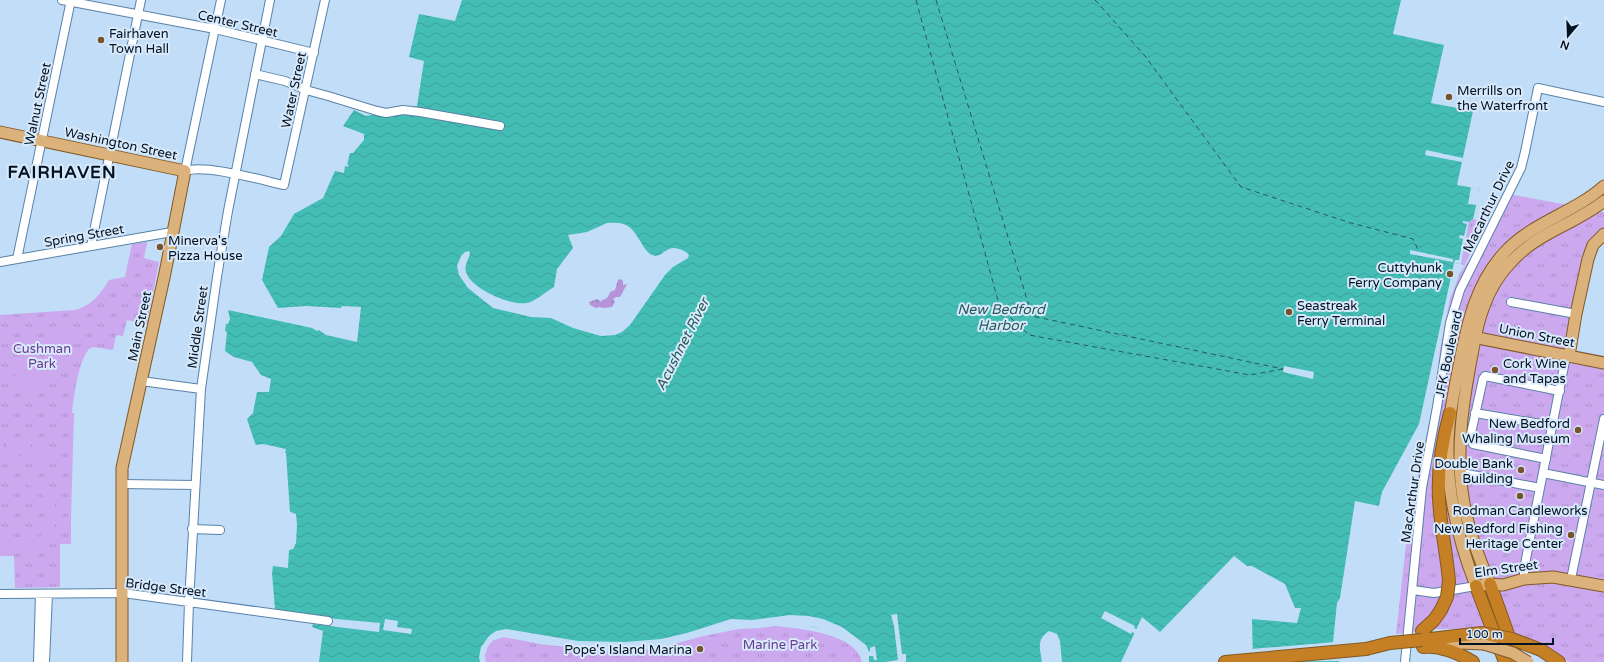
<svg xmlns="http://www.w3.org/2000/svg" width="1604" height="662" viewBox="0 0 1604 662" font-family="'Varela Round',sans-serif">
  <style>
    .grass { fill: url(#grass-tufts) }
    .forest { fill: url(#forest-crowns) }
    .pitch { fill: #cca8ef }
    .water { fill: url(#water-waves); fill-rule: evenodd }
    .pier { fill: #c2ddf7 }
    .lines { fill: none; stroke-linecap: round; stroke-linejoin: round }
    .ferry { stroke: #285b56; stroke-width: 1; stroke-dasharray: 5 4; stroke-linecap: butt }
    .minor-casing { stroke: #5882a9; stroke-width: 10 }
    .major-casing { stroke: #815924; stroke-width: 13 }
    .highway-casing { stroke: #815924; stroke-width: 14 }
    .minor { stroke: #fff; stroke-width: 8 }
    .major { stroke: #dcb27c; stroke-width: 11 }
    .highway { stroke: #c57f25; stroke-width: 12 }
    .major-bridge-casing { stroke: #815924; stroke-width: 13; stroke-linecap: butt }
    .highway-bridge-casing { stroke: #815924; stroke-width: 14; stroke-linecap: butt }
    .major-bridge { stroke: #dcb27c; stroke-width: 11 }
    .highway-bridge { stroke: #c57f25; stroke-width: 12 }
    .poi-dot { fill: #76532c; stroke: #d7e9fb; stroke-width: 1.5 }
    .labels { text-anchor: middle; stroke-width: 4; stroke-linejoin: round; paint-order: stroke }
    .street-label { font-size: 13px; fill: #031221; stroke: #d7e9fb }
    .poi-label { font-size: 13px; fill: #031221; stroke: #d7e9fb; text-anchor: start }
    .park-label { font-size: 13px; fill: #6a3b90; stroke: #d7e9fb }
    .water-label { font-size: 14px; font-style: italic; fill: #285b56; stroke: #d7e9fb }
    .district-label { font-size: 17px; font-weight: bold; letter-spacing: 1px; fill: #031221; stroke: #d7e9fb }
  </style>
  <defs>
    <pattern id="grass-tufts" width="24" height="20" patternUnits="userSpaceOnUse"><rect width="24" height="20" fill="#cca8ef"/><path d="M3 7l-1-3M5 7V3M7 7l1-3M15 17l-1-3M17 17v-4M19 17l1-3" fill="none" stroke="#ae90cd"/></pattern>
    <pattern id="forest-crowns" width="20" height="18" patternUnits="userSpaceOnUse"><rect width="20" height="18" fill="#b793da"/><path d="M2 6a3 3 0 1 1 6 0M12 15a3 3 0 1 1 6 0" fill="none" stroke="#9377b0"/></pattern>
    <pattern id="water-waves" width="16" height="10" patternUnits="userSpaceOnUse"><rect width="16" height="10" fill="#44beb4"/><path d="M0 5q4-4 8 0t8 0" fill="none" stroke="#3aa29a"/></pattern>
  </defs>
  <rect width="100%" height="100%" fill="#c2ddf7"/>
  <path class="grass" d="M1504,193l100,19v16l-4,3 -34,118 38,7v306h-35l-23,-16 -15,-7 -17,-5 -29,-5h-53l-36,5 10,-89 8,-49 20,-97 6,-49 10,-51 10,-26 15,-21 13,-23z
    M1473,219l12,4v2l-21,41 -3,-2 8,-42z
    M147,242l-3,16 15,4 -12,62 -20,-4 -4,16 -7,-1 -3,15 -20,-3 -4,2c-11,13 -15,47 -17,64h2l-3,106v25h-11v43l-45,1 -1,-32h-14v-241l75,-5c17,-5 25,-15 34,-30l16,-3 7,-33z
    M776,626c24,3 80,7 86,36h-376l-1,-7 3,-9 4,-5 12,-4 36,7 60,7 28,1 13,-1 34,-7 18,-6 46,-9 21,-1z"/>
  <path class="forest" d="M621,279l2,2v4l4,-1 -7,13h-4l-3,2 2,3 -3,5 -8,1 -5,-1 -3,1 -6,-3 -1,-3 9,-3 3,3 1,-2c5,-1 7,-4 8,-8l5,-2 3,-10z"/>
  <path class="pitch" d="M68,325l3,31 -17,2 -4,-31z
    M39,355l7,5 1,9 -3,12 -10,8 -9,-1 -10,-8 1,-23z
    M21,442h10v22h-10z
    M35,442h10v22h-10z
    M0,443h4v22h-4z
    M7,443h11v22h-11z
    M0,478h49v11l4,7 4,18 -3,14 -8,12 -20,9h-26v-5c11,0 24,2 34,-3 20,-11 19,-43 -1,-54 -9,-6 -22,-4 -33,-4z"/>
  <path class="water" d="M462,0h939l-8,34 51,11 -13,58 42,8 -16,74 23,4 -7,30 -4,3 -8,42 -7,-1 -35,161 -37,68 -3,14 -24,-5 -15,97 -3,5 -4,39 6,20h-86l-1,-43 45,4 4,-15h-6l-10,-24 -33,-18h-5l-13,-10 -74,76 -18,-15 -21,45h-59l-2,-21 -3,-7 -8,-3c-13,9 -9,17 -7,31h-178v-8l-11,-13 -16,-9 -42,-9 -59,2 -116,24 -110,-14 -17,3 -9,12v12h-165l4,-31 -11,-4 1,-3 66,8 1,-9 -44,-4 -61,-10 -3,-36 1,-7 15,2 1,-18 3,-3 1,-34 -3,-1 -4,-59 -30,-7 -9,-27 6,-6 4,-21h12l2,-13 -10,-4 -9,-13 -18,-5 -9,-6 2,-19 -2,-1 1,-7h2l2,-5 -2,-9 84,18 5,3 2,-1 7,5 31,7 4,-35 -19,-1 -1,2 -35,-2 -28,2 -16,-28 7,-33 12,-11 13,-22 29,-16 12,-27 9,2 1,-7 3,1 1,-2h-2l3,-12h3l11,-13v-6l-21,-8 11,-16 12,6 51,-10 7,-45 -15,-4 10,-43 36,7zM607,223c21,-1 24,3 35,21 2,3 4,7 8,10 9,5 12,-2 19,-5 6,-3 17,2 20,6l-1,3 -15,9 -8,8 -35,50 -8,7 -7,3 -14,1 -28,-8 -22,-10 -20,-1 -38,-9 -25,-20 -9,-13 -2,-9 4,-10 4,-4 4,-1 1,3c-2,6 -6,12 -4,18 5,17 45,34 61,31 7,-1 20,-12 27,-16l3,-18 16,-21 -5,-13 19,-3z"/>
  <path class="pier" d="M1426,150l37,8 -1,4 -37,-7z
    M1471,187l9,2 -3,16 -9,-1z
    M1463,221l6,1 -8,42 -7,-1 1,-3h4l4,-21 -4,-1 1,-3 4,1 3,-12 -4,-1z
    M1410,250l43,9v3l-43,-8z
    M1284,366l30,6 -1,7 -30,-7z
    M263,444l23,5 -1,4 -29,-5 -3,-3z
    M290,512l6,2 1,11 -1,18 -3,6 -4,1 2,-9 1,-16z
    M1105,611l30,15 -1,2 4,2 -2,4 -4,-2 -1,2 -30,-16z
    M897,614l5,40h4v8h2h-23l13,-2 -4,-34 -3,-11z
    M790,615l19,1 14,3 19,8 24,18 3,7 1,-1v-3l2,-1 3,-1 2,14h-3l-1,-4h-4v-3v9h-7v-7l-3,-5 -13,-12 -31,-11 -20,-2 -59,2 -51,14 -38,7 -42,4 -102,-15 -9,2 -6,7 -4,10 1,6h-5l-1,-5 2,-10 8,-11 7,-5 10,-2 72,12 47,1 36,-3 26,-6 44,-14 21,1z
    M385,619l13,2 -1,6 15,2 -1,5 -28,-4z
    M1335,642l6,19 -90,1v-13z"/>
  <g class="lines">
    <path class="ferry" d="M916,0l84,308 29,27 221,40 33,-6
      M936,0l96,316 251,53
      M1095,0l50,56 96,131 110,36 62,16 6,13"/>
    <defs>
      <path id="minor" d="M62,0l153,29 99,24
        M255,74l30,7 21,9 22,6 49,15 9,2 17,-3 17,2 80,14
        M185,171c20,-7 76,9 99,14l41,-185
        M185,171l36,-171
        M91,246l50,-246
        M17,259l54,-259
        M0,262l172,-30
        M1511,302l65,12
        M141,381l60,8
        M1475,413l78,13
        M1546,459l-73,-15 -3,-6 13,-59 2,-3 75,15
        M1543,473l61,12
        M1467,474l73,14
        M121,484l74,1
        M192,529l28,1
        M1524,579v-10l42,-213
        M1571,579l33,-160
        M1413,590l21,3 42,-7
        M0,594l123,-1 205,28
        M38,662l2,-68
        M45,662l3,-68
        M187,662l2,-60 12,-213 16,-112 11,-66 42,-211
        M1405,662l17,-174 15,-81 13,-84 10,-33 61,-122 4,-16 13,-64 66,14"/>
      <path id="major" d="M0,132l185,39 -20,102 -43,195v194
        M1604,186c-30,27 -72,36 -100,67 -28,31 -36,68 -44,108 -4,21 -9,43 -11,65 -5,56 7,109 27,160l14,-2 13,1 21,-6 29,-2 51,9
        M1468,336l136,27
        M1569,356l7,-42 12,-55 5,-14 11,-11
        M1490,584c-12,-28 -23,-57 -27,-87 -7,-44 -1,-88 7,-132 4,-19 6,-38 13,-56 6,-18 17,-36 30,-49 26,-28 62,-36 91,-59
        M1434,646l26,-3 24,1"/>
      <path id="highway" d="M1449,581c-2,-24 -7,-47 -9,-70 -4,-34 1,-66 10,-98
        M1490,584l28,78
        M1476,586l29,76
        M1422,631l12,-11 7,-10
        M1422,640l60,-7
        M1423,647c16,-2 36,6 50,15
        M1541,650l18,12
        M1225,662l141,-13"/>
    </defs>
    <use href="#minor" class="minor-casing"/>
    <use href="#major" class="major-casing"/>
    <use href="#highway" class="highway-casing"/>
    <use href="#minor" class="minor"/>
    <use href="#major" class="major"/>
    <use href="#highway" class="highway"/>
    <defs>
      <path id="major-bridge" d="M1484,644l29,9 15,9"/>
      <path id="highway-bridge" d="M1441,610l6,-13 2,-16
        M1482,633l30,6 29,11
        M1366,649l24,-6 32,-3"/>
    </defs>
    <use href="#major-bridge" class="major-bridge-casing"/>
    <use href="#highway-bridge" class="highway-bridge-casing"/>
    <use href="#major-bridge" class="major-bridge"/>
    <use href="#highway-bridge" class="highway-bridge"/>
  </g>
  <g class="poi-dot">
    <circle cx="101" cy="40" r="4"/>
    <circle cx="1449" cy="97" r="4"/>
    <circle cx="160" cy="247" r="4"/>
    <circle cx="1450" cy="274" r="4"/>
    <circle cx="1289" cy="312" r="4"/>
    <circle cx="1495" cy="370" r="4"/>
    <circle cx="1578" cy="430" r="4"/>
    <circle cx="1521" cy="470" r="4"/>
    <circle cx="1520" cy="496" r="4"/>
    <circle cx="1571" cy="535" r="4"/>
    <circle cx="700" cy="649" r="4"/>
  </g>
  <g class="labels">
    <g class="street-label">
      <text transform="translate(238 23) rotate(13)" y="5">Center Street</text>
      <text transform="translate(293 90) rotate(-78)" y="5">Water Street</text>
      <text transform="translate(37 104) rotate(-78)" y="5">Walnut Street</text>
      <text transform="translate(121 143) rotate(12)" y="5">Washington Street</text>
      <text transform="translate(1488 206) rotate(-64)" y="5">Macarthur Drive</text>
      <text transform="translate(84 235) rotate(-10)" y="5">Spring Street</text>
      <text transform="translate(139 326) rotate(-78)" y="5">Main Street</text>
      <text transform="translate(197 327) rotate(-82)" y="5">Middle Street</text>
      <text transform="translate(1537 335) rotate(11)" y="5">Union Street</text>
      <text transform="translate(1448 354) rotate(-78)" y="5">JFK Boulevard</text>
      <text transform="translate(1412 492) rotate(-82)" y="5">MacArthur Drive</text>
      <text transform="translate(1506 568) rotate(-8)" y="5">Elm Street</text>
      <text transform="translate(166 587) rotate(7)" y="5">Bridge Street</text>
    </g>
    <g class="poi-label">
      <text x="109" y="38">Fairhaven<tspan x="109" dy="15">Town Hall</tspan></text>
      <text x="1457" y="95">Merrills on<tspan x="1457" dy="15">the Waterfront</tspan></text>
      <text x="168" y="245">Minerva's<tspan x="168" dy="15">Pizza House</tspan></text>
      <text x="1442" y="272" text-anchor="end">Cuttyhunk<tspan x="1442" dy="15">Ferry Company</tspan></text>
      <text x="1297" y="310">Seastreak<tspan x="1297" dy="15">Ferry Terminal</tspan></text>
      <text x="1503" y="368">Cork Wine<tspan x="1503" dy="15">and Tapas</tspan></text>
      <text x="1570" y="428" text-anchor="end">New Bedford<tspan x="1570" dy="15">Whaling Museum</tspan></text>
      <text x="1513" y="468" text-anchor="end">Double Bank<tspan x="1513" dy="15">Building</tspan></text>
      <text x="1520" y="515" text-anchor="middle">Rodman Candleworks</text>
      <text x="1563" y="533" text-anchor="end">New Bedford Fishing<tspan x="1563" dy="15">Heritage Center</tspan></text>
      <text x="692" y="654" text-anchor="end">Pope's Island Marina</text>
    </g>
    <g class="park-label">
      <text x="42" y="353">Cushman<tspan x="42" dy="15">Park</tspan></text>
      <text x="780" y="649">Marine Park</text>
    </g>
    <g class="water-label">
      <text x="1001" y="314">New Bedford<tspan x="1001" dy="16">Harbor</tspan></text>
      <text transform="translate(682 344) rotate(-63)" y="5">Acushnet River</text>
    </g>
    <g class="district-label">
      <text x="62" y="178">FAIRHAVEN</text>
    </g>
  </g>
  <g transform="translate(1568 36) rotate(199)" stroke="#d7e9fb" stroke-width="3" paint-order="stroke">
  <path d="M0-3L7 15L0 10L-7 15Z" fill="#031221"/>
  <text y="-6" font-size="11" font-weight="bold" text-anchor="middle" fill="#031221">N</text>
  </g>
  <path d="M1460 638v6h93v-6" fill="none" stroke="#031221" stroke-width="2"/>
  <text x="1466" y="638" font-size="12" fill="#031221" stroke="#d7e9fb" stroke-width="3" paint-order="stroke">100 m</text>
</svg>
